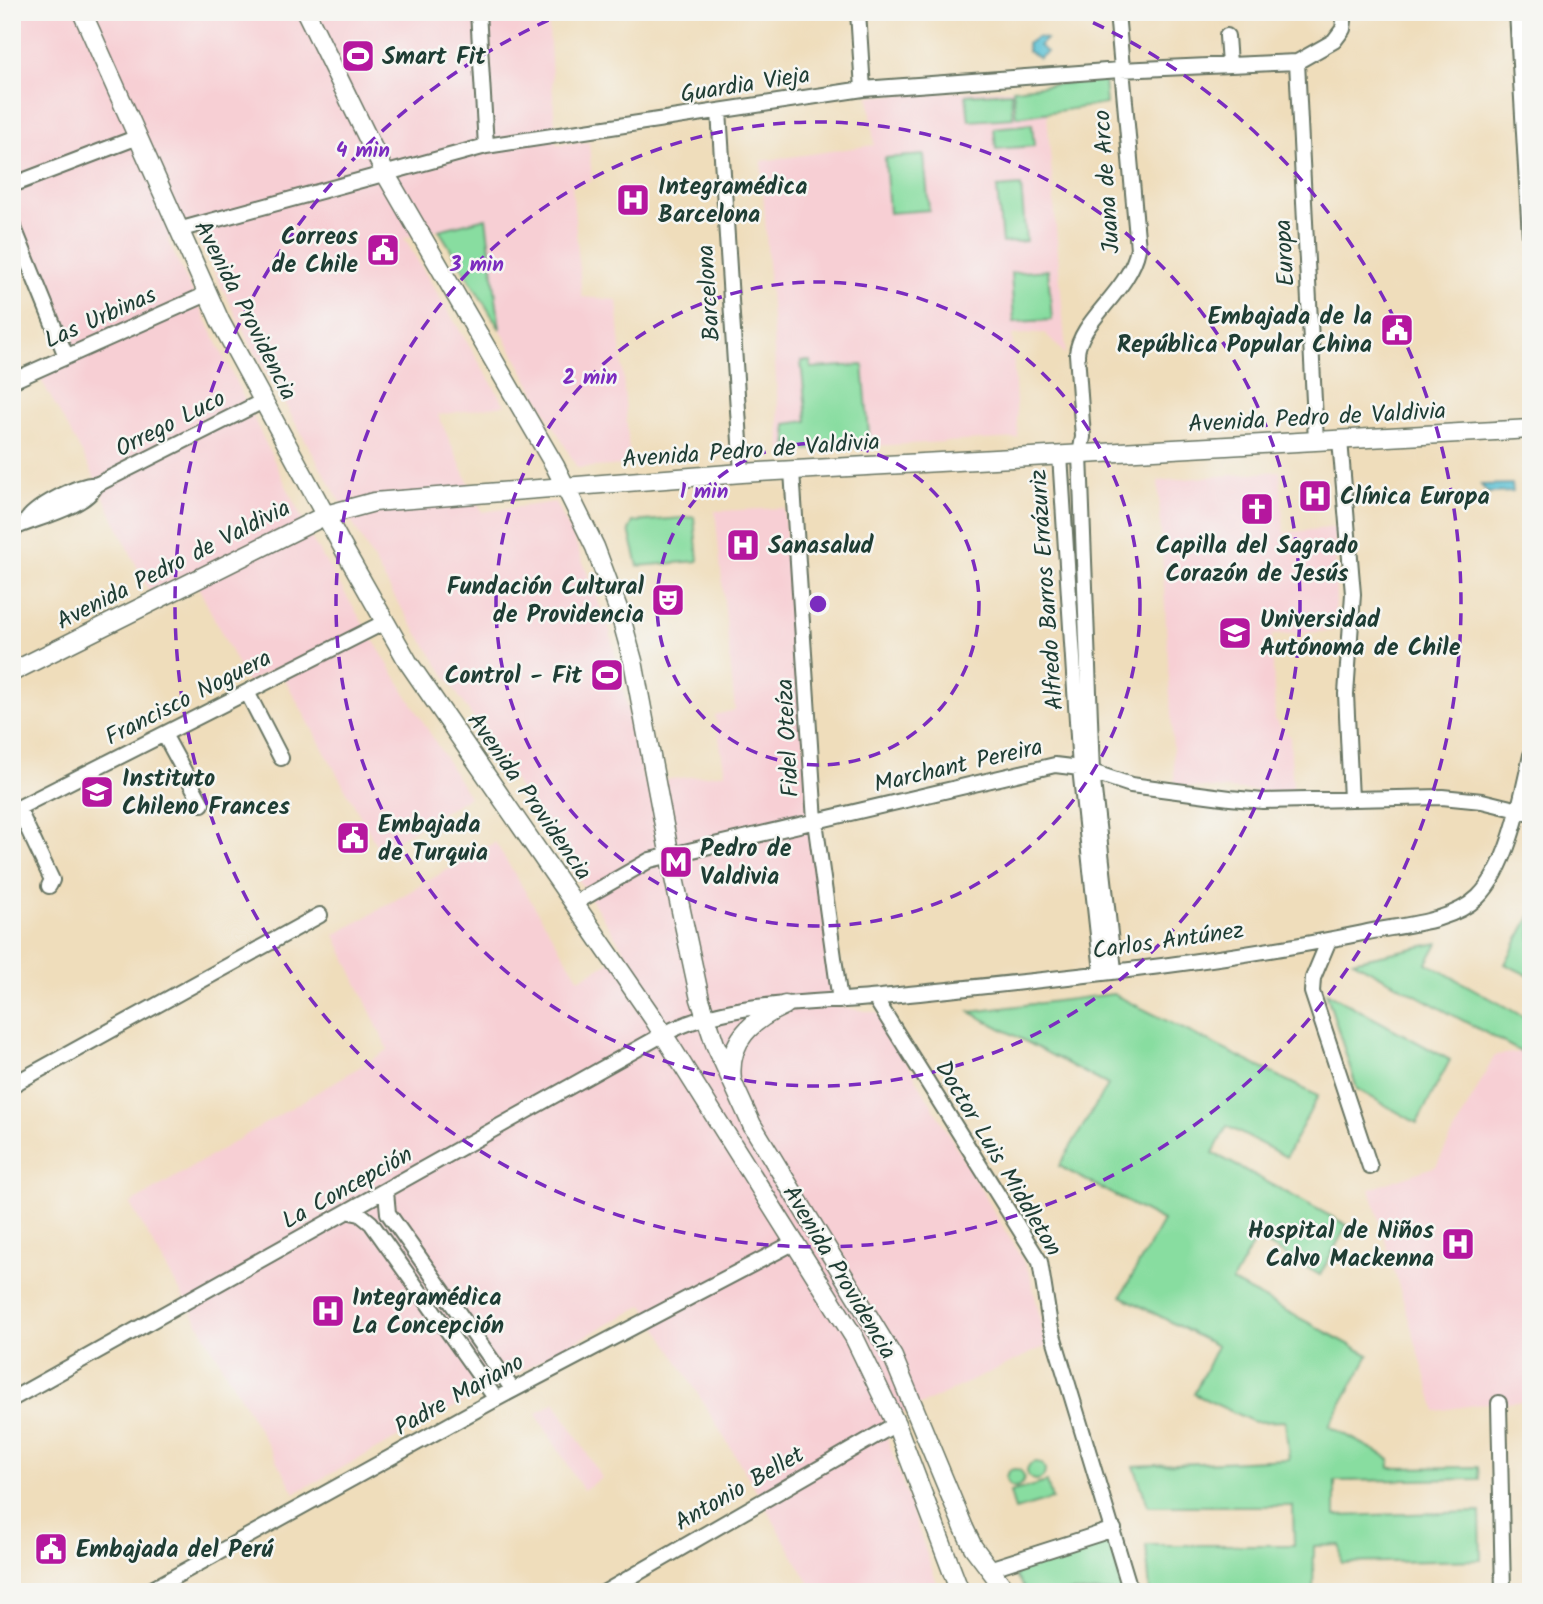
<svg xmlns="http://www.w3.org/2000/svg" width="1543" height="1604" viewBox="0 0 1543 1604" font-family="Kalam,sans-serif">
  <style>
    .built { fill: #f7cfd4 }
    .green { fill: #88dda0; stroke: #548d6a; stroke-width: 2 }
    .water { fill: #56bfd3; stroke: #3a7e84; stroke-width: 2 }
    .lines { fill: none; stroke-linecap: round; stroke-linejoin: round }
    .minor-casing { stroke: #687563; stroke-width: 18 }
    .major-casing { stroke: #687563; stroke-width: 21 }
    .minor { stroke: #fff; stroke-width: 14 }
    .major { stroke: #fff; stroke-width: 18 }
    .ring { fill: none; stroke: #7b2cbf; stroke-width: 3.5; stroke-dasharray: 12 9 }
    .labels { text-anchor: middle; stroke-width: 5; stroke-linejoin: round; paint-order: stroke }
    .poi-label { font-size: 24px; font-weight: bold; fill: #1f3d34; stroke: #f6f6f2; text-anchor: start }
    .street-label { font-size: 24px; fill: #1f3d34; stroke: #f6f6f2 }
    .centre { fill: #7b2cbf; stroke: #f6f6f2; stroke-width: 3.5 }
    .ring-label { font-size: 21px; text-anchor: middle; font-weight: bold; fill: #7b2cbf; stroke: #f6f6f2; stroke-width: 5; stroke-linejoin: round; paint-order: stroke }
  </style>
  <rect width="100%" height="100%" fill="#f6f6f2"/>
  <filter id="ink" filterUnits="userSpaceOnUse"><feTurbulence type="fractalNoise" baseFrequency=".0143" numOctaves="2"/><feDisplacementMap in="SourceGraphic" scale="14" xChannelSelector="R" yChannelSelector="G"/><feConvolveMatrix kernelMatrix="1 2 1 2 8 2 1 2 1" color-interpolation-filters="sRGB"/></filter>
  <filter id="wash" filterUnits="userSpaceOnUse"><feTurbulence type="fractalNoise" baseFrequency=".00686" numOctaves="4" result="noise"/><feDisplacementMap in="SourceGraphic" scale="28" xChannelSelector="R" yChannelSelector="G"/><feGaussianBlur stdDeviation="1.57" result="paint"/><feColorMatrix in="noise" values="0 0 0 0 0 0 0 0 0 0 0 0 0 0 0 0 0 1.4 0 .05"/><feComposite in="paint" operator="in"/></filter>
  <g filter="url(#wash)">
    <rect width="100%" height="100%" fill="#efddbb"/>
    <path class="built" d="M12,12h536l8,132 33,-2 3,39 -20,5 10,111 35,3 13,165 -53,3 -77,-139 -14,-111 -82,20 101,167 -67,10 44,97 73,-10 18,34 37,95 34,151 81,-9 -10,-58 20,-5 -20,-199 69,-3 27,314 24,184 43,7 152,260 16,73 -164,77 58,169h-126l-58,-102 -112,-185 -349,188 -165,-289 258,-154 -53,-115 160,-93 84,137 47,-26 -228,-350 -147,-258 -57,-113 -27,7 146,302 156,256 -90,53 -101,-183 -31,16 -56,-110 -42,19 -59,-124 -57,-103 36,-16 -57,-140z
      M1013,89l3,27 31,-3 19,242 -21,-22 -33,2 6,103 -237,13 -20,-290 113,-16 -5,-49z
      M1280,471l4,62 51,-6 1,76 -3,28 -61,4 3,85 15,17 3,56 -118,-7 -17,-305z
      M1531,1051v351l-44,1 -51,8 -66,-222 66,-23 59,-111z
      M555,1402l47,76 -19,12 -47,-76z"/>
    <path class="green" d="M1104,79l2,25 -90,13 -3,-28z
      M1011,92l2,26 -44,3 -3,-26z
      M1032,124l2,22 -38,3 -2,-21z
      M924,155l5,55 -40,3 -4,-55z
      M1021,186l5,55 -24,2 -5,-55z
      M486,218l14,111 -61,-99z
      M1048,270l4,50 -38,2 -3,-49z
      M801,361h9l1,7 52,-3 7,80 -82,6 -2,-27 21,-3z
      M694,517l4,44 -60,5 -9,-36 4,-8z
      M1531,915v62l-26,-13z
      M1438,943l-11,20 104,58v30l-10,1 -168,-91z
      M1326,992l124,68 -33,63 -60,-34z
      M1113,994l205,102 -32,61 -59,-31 -14,27 134,72 -27,50 -64,-37 -24,44 137,73 -40,71 60,32 1,10 88,-1 1,12 -144,2v35l145,-4 1,48 -140,3 -1,-18 -26,1 -1,46h-163l-4,-47h148l-1,-39h-145l-14,-40 155,-7 -4,-38 -31,1 -60,-28 23,-48 -96,-50 42,-75 -104,-55 49,-81 -138,-73z
      M1027 1471a9 9 0 1 1 18 0a9 9 0 1 1-18 0Z
      M1006 1478a9 9 0 1 1 18 0a9 9 0 1 1-18 0Z
      M1047,1482l5,17 -37,11 -5,-18z
      M1102,1542l9,1 12,49h-96l-11,-15 4,-10z"/>
    <path class="water" d="M1037,37l9,2 -7,7 8,6 -8,6 -11,-7 -1,-7z
      M1512,484l1,8 -25,1 -7,-8z"/>
  </g>
  <g filter="url(#ink)">
    <g class="lines">
      <defs>
        <path id="minor" d="M478,12l8,134
          M858,12l5,77
          M1517,12l14,242
          M1227,36l2,28
          M1297,62l19,379
          M719,111l23,362
          M12,185l126,-48
          M12,223l54,133
          M178,230l308,-84 377,-57 257,-19 177,-8 37,-21 9,-12 2,-17
          M12,381l195,-87
          M1340,440l13,154 -7,100 5,105
          M1060,455l20,313 22,204
          M792,471l23,350 25,180
          M26,522c6,-14 55,-39 70,-37l167,-84
          M12,529c22,-11 73,-21 84,-44
          M247,692l34,66
          M165,736l37,68
          M18,808l34,72 -3,6
          M12,811l373,-189
          M575,903l75,-43 405,-95 25,3 51,17 99,13 33,3 179,-4 40,4 49,12
          M1329,940l-16,38 -1,14 58,175
          M1114,970l-22,-198 -12,-317 3,-18 -6,-83c2,-33 53,-63 61,-105l-21,-237
          M875,998l165,264 10,63 81,267
          M12,1085l308,-170
          M386,1192l2,21 125,177
          M350,1212l10,2 11,9 125,176
          M12,1399l652,-365c69,-36 152,-29 227,-38 158,-17 317,-31 472,-63 36,-8 87,-9 115,-36 31,-30 44,-101 53,-142
          M1499,1403l4,189
          M989,1569l125,-40
          M147,1592l349,-193 299,-157
          M605,1592l291,-168"/>
        <path id="major" d="M82,12l138,309 121,223 67,118 245,356 201,319 42,87 64,168
          M306,12l79,161 170,293 40,81 25,67 13,47 41,217 26,121 15,45 37,81 141,232 71,171 9,19 34,45
          M12,672l314,-157 48,-13 368,-29 789,-44
          M732,1081c-5,-40 20,-61 53,-76"/>
      </defs>
      <use href="#minor" class="minor-casing"/>
      <use href="#major" class="major-casing"/>
      <use href="#minor" class="minor"/>
      <use href="#major" class="major"/>
    </g>
  </g>
  <g class="ring">
    <circle cx="818" cy="604" r="161"/>
    <circle cx="818" cy="604" r="322"/>
    <circle cx="818" cy="604" r="482"/>
    <path d="M1074 14A643 643 0 1 1 562 14"/>
  </g>
  <defs>
    <symbol id="stadium-square" viewBox="-11 -11 22 22"><rect x="-9" y="-9" width="18" height="18" rx="4" fill="#b5179e" stroke="#f6f6f2"/><path d="M0-5a6.5 5 0 1 0 0 10a6.5 5 0 1 0 0-10ZM-3.5-1.8h7v3.6h-7Z" fill="#fff"/></symbol>
    <symbol id="hospital-square" viewBox="-11 -11 22 22"><rect x="-9" y="-9" width="18" height="18" rx="4" fill="#b5179e" stroke="#f6f6f2"/><path d="M-5-5h3v3.5h4V-5h3V5h-3V1.5h-4V5h-3Z" fill="#fff"/></symbol>
    <symbol id="civic-square" viewBox="-11 -11 22 22"><rect x="-9" y="-9" width="18" height="18" rx="4" fill="#b5179e" stroke="#f6f6f2"/><path d="M-.6-6.5H3V-4.5H.6V-3L4-1V1h2V6H-6V1h2V-1L-.6-3ZM-1.2 2.5V6h2.4V2.5Z" fill="#fff"/></symbol>
    <symbol id="church-square" viewBox="-11 -11 22 22"><rect x="-9" y="-9" width="18" height="18" rx="4" fill="#b5179e" stroke="#f6f6f2"/><path d="M-1.2-6h2.4v3.5h3.3v2.4h-3.3V6h-2.4V-.1h-3.3v-2.4h3.3Z" fill="#fff"/></symbol>
    <symbol id="theatre-square" viewBox="-11 -11 22 22"><rect x="-9" y="-9" width="18" height="18" rx="4" fill="#b5179e" stroke="#f6f6f2"/><path d="M-5-5.5Q0-4 5-5.5V0Q5 5 0 6Q-5 5-5 0ZM-3.3-2.5H-1v1.5H-3.3ZM1-2.5H3.3v1.5H1ZM-2.8 1Q0 5.5 2.8 1Z" fill="#fff"/></symbol>
    <symbol id="university-square" viewBox="-11 -11 22 22"><rect x="-9" y="-9" width="18" height="18" rx="4" fill="#b5179e" stroke="#f6f6f2"/><path d="M0-5L7-2L0 1L-7-2ZM-4 1L0 2.5L4 1V4Q0 6-4 4Z" fill="#fff"/></symbol>
    <symbol id="metro-square" viewBox="-11 -11 22 22"><rect x="-9" y="-9" width="18" height="18" rx="4" fill="#b5179e" stroke="#f6f6f2"/><path d="M-5.5 5V-5H-3L0 0L3-5H5.5V5H3V-.5L0 4L-3-.5V5Z" fill="#fff"/></symbol>
  </defs>
  <g fill-rule="evenodd">
    <use href="#stadium-square" x="339" y="37" width="38" height="38"/>
    <use href="#hospital-square" x="614" y="181" width="38" height="38"/>
    <use href="#civic-square" x="364" y="231" width="38" height="38"/>
    <use href="#civic-square" x="1378" y="311" width="38" height="38"/>
    <use href="#hospital-square" x="1296" y="477" width="38" height="38"/>
    <use href="#church-square" x="1238" y="490" width="38" height="38"/>
    <use href="#hospital-square" x="724" y="526" width="38" height="38"/>
    <use href="#theatre-square" x="649" y="581" width="38" height="38"/>
    <use href="#university-square" x="1216" y="614" width="38" height="38"/>
    <use href="#stadium-square" x="588" y="656" width="38" height="38"/>
    <use href="#university-square" x="78" y="773" width="38" height="38"/>
    <use href="#civic-square" x="334" y="819" width="38" height="38"/>
    <use href="#metro-square" x="657" y="843" width="38" height="38"/>
    <use href="#hospital-square" x="1439" y="1225" width="38" height="38"/>
    <use href="#hospital-square" x="309" y="1292" width="38" height="38"/>
    <use href="#civic-square" x="32" y="1530" width="38" height="38"/>
  </g>
  <g class="labels">
    <g class="poi-label">
      <text x="382" y="64">Smart Fit</text>
      <text x="658" y="194">Integramédica<tspan x="658" dy="28">Barcelona</tspan></text>
      <text x="358" y="244" text-anchor="end">Correos<tspan x="358" dy="28">de Chile</tspan></text>
      <text x="1372" y="324" text-anchor="end">Embajada de la<tspan x="1372" dy="28">República Popular China</tspan></text>
      <text x="1340" y="504">Clínica Europa</text>
      <text x="768" y="553">Sanasalud</text>
      <text x="1257" y="553" text-anchor="middle">Capilla del Sagrado<tspan x="1257" dy="28">Corazón de Jesús</tspan></text>
      <text x="644" y="594" text-anchor="end">Fundación Cultural<tspan x="644" dy="28">de Providencia</tspan></text>
      <text x="1260" y="627">Universidad<tspan x="1260" dy="28">Autónoma de Chile</tspan></text>
      <text x="582" y="683" text-anchor="end">Control - Fit</text>
      <text x="122" y="786">Instituto<tspan x="122" dy="28">Chileno Frances</tspan></text>
      <text x="378" y="832">Embajada<tspan x="378" dy="28">de Turquia</tspan></text>
      <text x="700" y="856">Pedro de<tspan x="700" dy="28">Valdivia</tspan></text>
      <text x="1434" y="1238" text-anchor="end">Hospital de Niños<tspan x="1434" dy="28">Calvo Mackenna</tspan></text>
      <text x="352" y="1305">Integramédica<tspan x="352" dy="28">La Concepción</tspan></text>
      <text x="76" y="1557">Embajada del Perú</text>
    </g>
    <g class="street-label">
      <text transform="translate(745 84) rotate(-9)" y="8">Guardia Vieja</text>
      <text transform="translate(1106 182) rotate(-94)" y="8">Juana de Arco</text>
      <text transform="translate(1284 253) rotate(-93)" y="8">Europa</text>
      <text transform="translate(708 293) rotate(-94)" y="8">Barcelona</text>
      <text transform="translate(246 310) rotate(63)" y="8">Avenida Providencia</text>
      <text transform="translate(100 317) rotate(-24)" y="8">Las Urbinas</text>
      <text transform="translate(1317 417) rotate(-3)" y="8">Avenida Pedro de Valdivia</text>
      <text transform="translate(170 423) rotate(-27)" y="8">Orrego Luco</text>
      <text transform="translate(751 450) rotate(-4)" y="8">Avenida Pedro de Valdivia</text>
      <text transform="translate(173 564) rotate(-27)" y="8">Avenida Pedro de Valdivia</text>
      <text transform="translate(1046 590) rotate(-94)" y="8">Alfredo Barros Errázuriz</text>
      <text transform="translate(188 697) rotate(-27)" y="8">Francisco Noguera</text>
      <text transform="translate(787 738) rotate(-93)" y="8">Fidel Oteíza</text>
      <text transform="translate(958 765) rotate(-13)" y="8">Marchant Pereira</text>
      <text transform="translate(530 796) rotate(55)" y="8">Avenida Providencia</text>
      <text transform="translate(1168 940) rotate(-8)" y="8">Carlos Antúnez</text>
      <text transform="translate(999 1158) rotate(59)" y="8">Doctor Luis Middleton</text>
      <text transform="translate(347 1187) rotate(-29)" y="8">La Concepción</text>
      <text transform="translate(840 1272) rotate(59)" y="8">Avenida Providencia</text>
      <text transform="translate(459 1394) rotate(-29)" y="8">Padre Mariano</text>
      <text transform="translate(739 1488) rotate(-30)" y="8">Antonio Bellet</text>
    </g>
  </g>
  <circle cx="818" cy="604" r="10" class="centre"/>
  <g class="ring-label">
    <text x="363" y="157">4 min</text>
    <text x="477" y="271">3 min</text>
    <text x="590" y="384">2 min</text>
    <text x="704" y="498">1 min</text>
  </g>
  <rect width="1543" height="1604" fill="none" stroke="#f6f6f2" stroke-width="42"/>
</svg>
